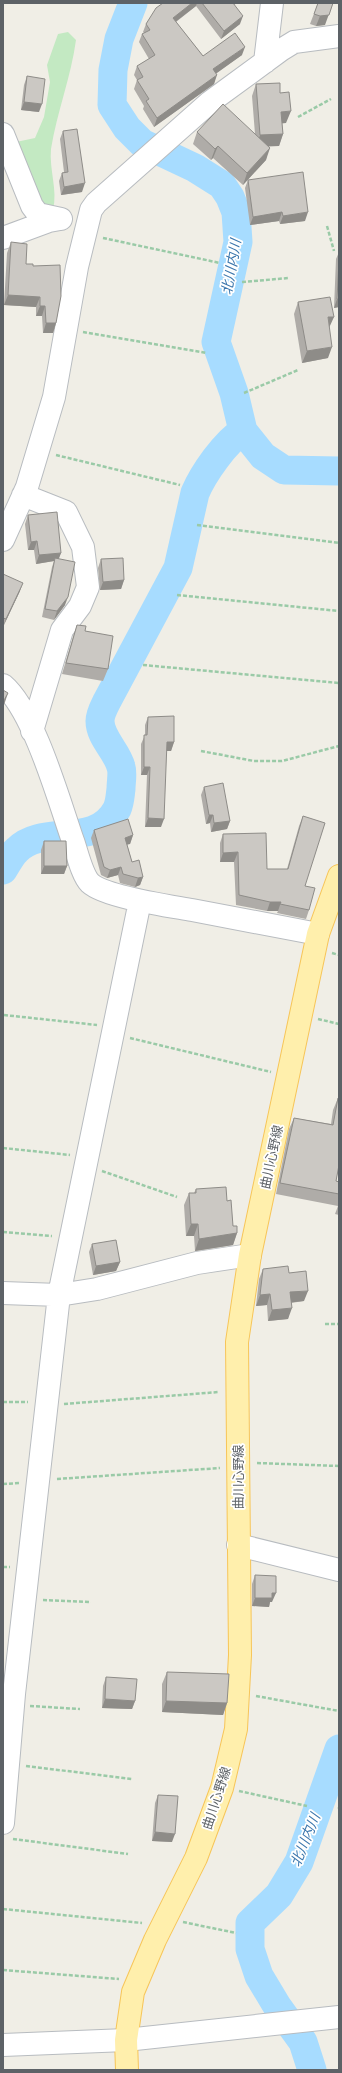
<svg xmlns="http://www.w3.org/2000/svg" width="342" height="2073" viewBox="0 0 342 2073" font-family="Montserrat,'Noto Sans JP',sans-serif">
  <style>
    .green { fill: #c3e9c2 }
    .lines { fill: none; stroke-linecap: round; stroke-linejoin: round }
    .river { stroke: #a7dcff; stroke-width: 29 }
    .minor-casing { stroke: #b8bcc0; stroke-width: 24 }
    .major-casing { stroke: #f7c558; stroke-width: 24 }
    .path { stroke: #9acaa7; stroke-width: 2.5; stroke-dasharray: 4 2; stroke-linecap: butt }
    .minor { stroke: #fff; stroke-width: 22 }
    .major { stroke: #ffefac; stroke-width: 22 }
    .wall { fill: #afaca8 }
    .shaded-wall { fill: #8e8c88 }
    .building { fill: #cbc8c3; stroke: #8e8c88 }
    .labels { text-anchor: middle; stroke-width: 3.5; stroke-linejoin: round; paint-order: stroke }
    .street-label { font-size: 13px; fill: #5d6267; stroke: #fff }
    .water-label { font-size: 14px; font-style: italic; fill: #3c77ad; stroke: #fff }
  </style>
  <rect width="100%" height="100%" fill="#f0eee6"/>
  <path class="green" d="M68,32l8,8c-5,37 -19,72 -25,109 -2,21 7,41 2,61h-12l-8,-21 -1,-12 -14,-7 -2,-28 19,-4 9,-21 6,-35 -3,-17 11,-31z"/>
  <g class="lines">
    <path class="river" d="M133,3l-14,36 -6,31 -1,35 15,23 15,15 53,25 27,17 8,12 6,15 2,30 -22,100 18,51 9,38 20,25 21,14 55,1
      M3,870c4,-6 8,-15 14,-20 26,-27 78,0 100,-41 3,-7 3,-13 4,-20 0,-7 2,-16 0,-22 -4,-16 -21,-29 -21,-46 0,-7 4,-14 7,-20l71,-133 17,-75c8,-19 30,-51 48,-62
      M312,2070l-9,-28 -26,-36 -18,-30 -9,-27v-26l29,-28 20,-33 40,-113"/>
    <defs>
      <path id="minor" d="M265,62l7,-59
        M3,134l29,72 6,8 23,5
        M3,238l46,-17 11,-2
        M23,495l43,17 17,35 5,40 -8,19 -18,24 -30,101
        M3,540l24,-53 27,-90 23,-130 14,-57 5,-7 114,-101 71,-52 13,-8 45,-6
        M3,685c31,26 56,116 70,156 4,11 9,34 17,42 15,14 80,23 102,27 42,8 84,16 126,24
        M3,1293l56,2 38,-6 100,-26 53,-8
        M238,1545l101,25
        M3,1823l11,-129 45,-399 81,-394
        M3,2045l123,-5 213,-23"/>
      <path id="major" d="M127,2070l-1,-30 7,-48 22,-52 41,-82 26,-70 14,-59 4,-74 -3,-313 13,-87 68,-321 21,-58"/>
    </defs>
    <use href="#minor" class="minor-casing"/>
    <use href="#major" class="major-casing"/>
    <path class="path" d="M298,117l33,-18
      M327,226l7,25
      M103,238l117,25
      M242,282l47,-4
      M83,332l124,21
      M244,393l54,-23
      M56,455l124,30
      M197,525l142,18
      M177,595l162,16
      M143,665l196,18
      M201,751l53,10h28l57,-15
      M332,953l7,2
      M4,1015l93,10
      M318,1019l21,5
      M130,1038l141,34
      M3,1148l67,7
      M102,1171l75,26
      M3,1232l49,4
      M325,1324h14
      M3,1402h25
      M64,1404l155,-12
      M257,1463l82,3
      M57,1479l163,-11
      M3,1484l17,-1
      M3,1567h7
      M43,1600l48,2
      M256,1696l83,15
      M30,1706l50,3
      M26,1766l106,13
      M239,1791l68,15
      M339,1807v2
      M13,1839l115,15
      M3,1909l139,14
      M183,1922l53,11
      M3,1970l116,9"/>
    <use href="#minor" class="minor"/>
    <use href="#major" class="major"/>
  </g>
  <path class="wall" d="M163,3h74l-3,2 6,19 -19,15 -25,-33 -20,16 27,34 39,-1 -26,18 -2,11 -60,43 -11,-18 1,-3 -10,-17 3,-9 -3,-5 3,-9 12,-7 -10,-17 3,-8 2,-1 -1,-1 3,-8z
    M318,3l7,22 -9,1 -6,-2z
    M27,76l12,36 -18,-2 3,-25z
    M256,84l24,9 6,30h-4l1,11 -4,12h-11l-2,14 -23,25 -30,-27 -2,2 -18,-16 4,-12 58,2 -3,-38z
    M63,131l19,61 -21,3 -2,-14 3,-8 2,-1 -4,-33z
    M248,180l57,41 -25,3 -1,-3 -29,4 -5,-37z
    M11,242l15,22 30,59 -3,10h-10l-1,-17h-6v-9l-32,-2 3,-52z
    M339,252v55l-5,1 2,-49z
    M298,302l30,56 -26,5 -8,-49z
    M28,515l33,38 -3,6 7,46 -11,15 -12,-3 10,-50 2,-6 -18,3 -2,-14h-6l-3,-26z
    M101,559l23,21 -3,9 -21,1 -2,-22z
    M3,574l17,17 -17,36z
    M77,625l8,6 23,38 -5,12 -41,-7 11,-37z
    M148,717l26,25 -3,9h-5l-5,76h-16l2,-52h-6v-31l4,-9v-10z
    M204,787l26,34 -3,8 -16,3 -1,-9 -4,1 -5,-29z
    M303,816l2,70 4,24 -3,9 -29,-6 1,-2h-11l-31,-6 -2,-43h-14v-19l3,-9 44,35h20l12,-43z
    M94,830l39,5 -3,9h-3l5,18 11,15 -3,8 -5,2 -15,-4 -2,-8 -11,3 -6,-3 -10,-37z
    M44,841l23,25 -3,8h-23v-24z
    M338,1098h1v73h-1l-2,10 3,1v33l-4,-1 3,-8 -62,-12 13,-65 5,-11 37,6 2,-14z
    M196,1189l31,12 6,25 4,7 -4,12 -38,6 -1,-15h-8l-2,-31 5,-12h5z
    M92,1244l28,18 -4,9 -23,4 -4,-23z
    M263,1269l26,4 15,28 -13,2 -3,16 -20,2 -1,-16 -11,1 3,-27z
    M255,1575l17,27h-2l-1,5 -17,-1v-22z
    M167,1672l60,31 -4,12 -61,-3v-28z
    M106,1677l29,24 -3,8 -30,-1 1,-22z
    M158,1795l14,47 -20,-1 3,-38z"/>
  <path class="shaded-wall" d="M192,3h5l-1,3 -26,20 3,-8z
    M333,3l-8,22 -9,1 4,-10z
    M243,16l-3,8 -19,15 3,-8z
    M245,47l-3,8 -32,23 3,-9z
    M217,75l-3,9 -60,43 3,-9z
    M24,102l18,2 -3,8 -18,-2z
    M291,111l-5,12 -9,1 4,-12z
    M283,134l-4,12 -23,1 4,-12z
    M218,146l-5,12 -2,2 4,-11z
    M270,148l-4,12 -23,25 4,-12z
    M85,183l-3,9 -21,3 3,-8z
    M282,212l-3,9 -29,4 3,-8z
    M308,212l-3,9 -25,3 3,-8z
    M8,295l32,2 -4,10 -32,-2z
    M337,299h2v8l-5,1z
    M40,306h5l-3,10h-6z
    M328,317h6l-5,11z
    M46,323h10l-3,10h-10z
    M332,347l-4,11 -26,5 5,-12z
    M37,541l-3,9h-6l3,-8z
    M61,553l-3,8 -3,-3 -1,3 -18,3 3,-9z
    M124,580l-3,9 -21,1 3,-8z
    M23,583l-3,8 -17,36 3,-8z
    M68,597l-3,8 -11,15 3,-9z
    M8,693l-4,12 -1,1v-4z
    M167,742h7l-3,9h-7z
    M144,767h6l-3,8h-6z
    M209,815h4l-3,8 -4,1z
    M148,818l16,1 -3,8h-16z
    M230,821l-3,8 -16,3 3,-9z
    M133,835l-3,9 -8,2 3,-8z
    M238,852l-4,10h-14l3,-9z
    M44,866h23l-3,8h-23z
    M121,867l-3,8 -11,3 3,-8z
    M143,877l-3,8 -5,2 3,-9z
    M270,902h11l-3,9h-11z
    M191,1224h7l-4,12h-8z
    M237,1233l-4,12 -38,6 4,-12z
    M120,1262l-4,9 -23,4 3,-9z
    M308,1291l-4,10 -18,2 4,-11z
    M270,1294l-3,11 -11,1 4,-11z
    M292,1308l-4,11 -20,2 4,-11z
    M272,1593h4l-4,9h-2l-1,5 -17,-1 3,-8z
    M105,1699l30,2 -3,8 -30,-1z
    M166,1701l61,2 -4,12 -61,-3z
    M155,1832l20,2 -3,8 -20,-1z"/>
  <path class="building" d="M163,3h29l-19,15 30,38 32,-23 10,14 -32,22 4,6 -60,43 -11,-17 3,-2 -12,-19 6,-3 -6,-11 18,-11 -13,-21 8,-4 -4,-6 10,-16z
    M202,3h31l10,13 -19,15z
    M318,3h15l-4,12 -9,1 -6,-2z
    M27,76l18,3 -3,25 -18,-2z
    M280,83v10l9,-1 2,19 -10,1 2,22 -23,1 -4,-51z
    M223,104l47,44 -23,25 -29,-27 -3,3 -18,-17z
    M77,129l8,54 -21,4 -2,-14 6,-1 -5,-41z
    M303,172l5,40 -25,4 -1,-4 -29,5 -5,-37z
    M11,242l16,2 -1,20h7v2l27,-1 1,31 -5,27h-10l-1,-17h-5v-9l-32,-2z
    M339,261v38h-2z
    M330,297l4,20h-6l4,30 -25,4 -9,-49z
    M57,512l4,41 -22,2 -2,-14 -6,1 -3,-27z
    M55,558l20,4 -7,35 -11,14 -12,-2z
    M123,558l1,22 -21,2 -2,-23z
    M3,574l20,9 -17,36 -3,-1z
    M77,625l9,1 -1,5 28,5 -5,33 -42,-6z
    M3,690l5,3 -5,9z
    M174,716v26h-7l-3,77 -16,-1 2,-51h-6v-32h3l1,-18z
    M223,783l7,38 -16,2 -1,-8h-4l-5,-28z
    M303,816l22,7 -20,63 10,2 -6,22 -29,-6 1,-2h-11l-31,-7 -1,-43 -15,1v-19l43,-1 1,36h21z
    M128,819l5,16 -8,3 7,24 7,-2 4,17 -5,1 -15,-4 -2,-7 -11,3 -6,-3 -10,-37z
    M44,841h22l1,25h-23z
    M338,1098h1v67l-3,16 3,1v12l-59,-11 14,-65 39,7z
    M226,1187l1,14 4,-1 2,26h4v7l-38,6 -1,-15h-7l-2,-31h7v-4z
    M116,1240l4,22 -24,4 -4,-22z
    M288,1266l1,7 17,-2 2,20 -18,1 2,16 -20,2 -2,-16 -10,1 3,-26z
    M255,1575l21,1v17h-4v5h-17z
    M167,1672l62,2 -2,29 -61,-2z
    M106,1677l31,2 -2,22 -30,-2z
    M158,1795l20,1 -3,38 -20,-2z"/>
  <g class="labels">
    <g class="street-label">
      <text transform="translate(271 1157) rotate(-78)" y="5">曲川心野線</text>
      <text transform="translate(238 1477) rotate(-90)" y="5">曲川心野線</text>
      <text transform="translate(216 1798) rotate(-72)" y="5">曲川心野線</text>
    </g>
    <g class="water-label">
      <text transform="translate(231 267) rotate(-80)" y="5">北川内川</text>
      <text transform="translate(305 1840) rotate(-68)" y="5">北川内川</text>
    </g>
  </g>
  <rect width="342" height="2073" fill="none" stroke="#5d6267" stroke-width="8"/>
</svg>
